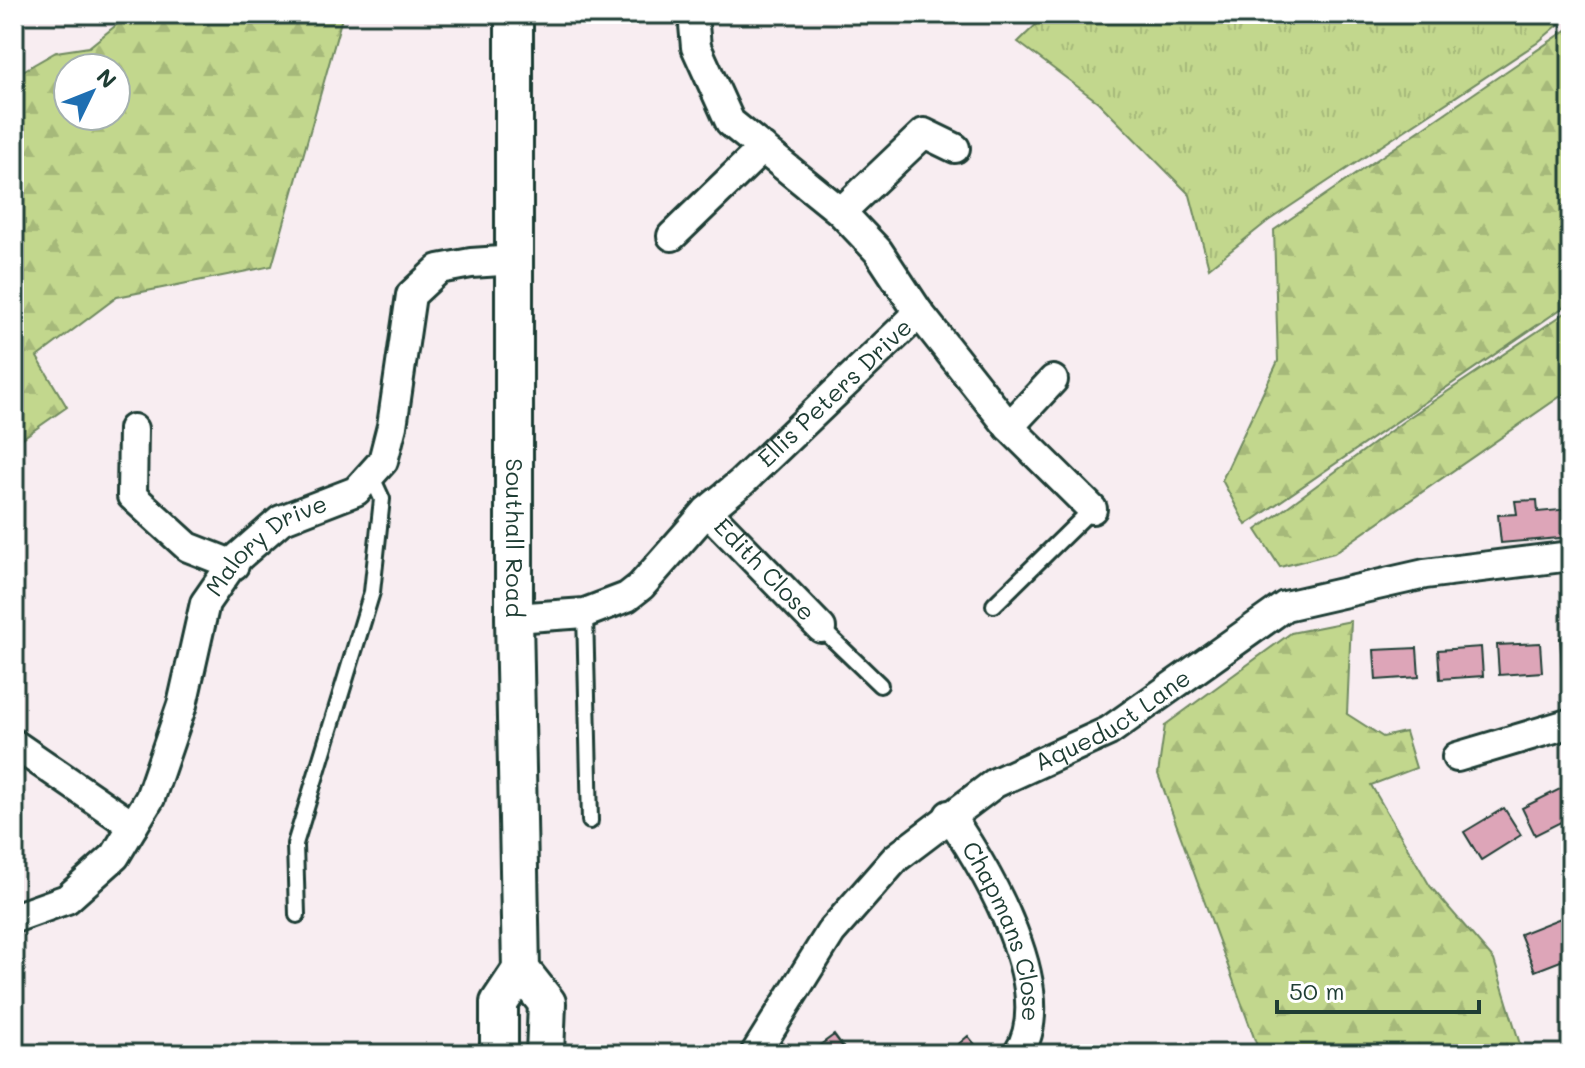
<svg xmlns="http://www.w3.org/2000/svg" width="1585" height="1068" viewBox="0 0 1585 1068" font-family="Mali,sans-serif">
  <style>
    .grass { fill: url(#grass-tufts); stroke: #708a60; stroke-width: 2 }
    .forest { fill: url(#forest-firs); stroke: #708a60; stroke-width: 2; fill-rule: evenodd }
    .building { fill: #dda5b8; stroke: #1f3d34; stroke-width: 2 }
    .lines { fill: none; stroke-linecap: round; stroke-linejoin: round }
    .service-casing { stroke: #1f3d34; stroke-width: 20 }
    .minor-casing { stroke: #1f3d34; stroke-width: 34 }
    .tertiary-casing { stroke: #1f3d34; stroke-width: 42 }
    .service { stroke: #fff; stroke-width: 14 }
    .minor { stroke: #fff; stroke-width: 28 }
    .tertiary { stroke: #fff; stroke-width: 36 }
    .labels { text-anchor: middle; stroke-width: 6; stroke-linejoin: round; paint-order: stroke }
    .street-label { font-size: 24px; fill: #1f3d34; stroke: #fff }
  </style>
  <defs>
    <pattern id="grass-tufts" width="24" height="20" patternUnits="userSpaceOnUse" patternTransform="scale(2)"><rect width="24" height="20" fill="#c2d78d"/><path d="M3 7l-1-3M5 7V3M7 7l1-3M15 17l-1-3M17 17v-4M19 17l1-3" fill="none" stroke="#a6b97a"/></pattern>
    <pattern id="forest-firs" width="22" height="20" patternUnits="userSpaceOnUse" patternTransform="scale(2)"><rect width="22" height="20" fill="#c2d78d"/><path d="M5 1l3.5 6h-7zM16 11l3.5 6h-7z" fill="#a6b97a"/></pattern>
  </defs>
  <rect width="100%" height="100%" fill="#f8edf1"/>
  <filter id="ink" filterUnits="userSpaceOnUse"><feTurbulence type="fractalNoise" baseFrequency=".0125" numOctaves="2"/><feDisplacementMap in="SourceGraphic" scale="16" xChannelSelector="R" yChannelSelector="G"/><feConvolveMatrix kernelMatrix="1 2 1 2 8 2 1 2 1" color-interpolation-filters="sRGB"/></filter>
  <g filter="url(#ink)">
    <path class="grass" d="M1047,14h524l-34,29 -269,178 -59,47 -19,-73 -92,-93 -80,-60z"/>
    <path class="forest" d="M130,14h213l-71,252 -155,31 -80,60 30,50 -53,37v-368l42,-24 33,-5zM68,68h48v48h-48z
      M1571,27v275l-325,223 -24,-45 56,-119 -4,-131z
      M1571,309v80l-237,164 -54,14 -24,-37 152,-112z
      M1351,621l-4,93 36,23 22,-5 11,36 -45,17 59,101 64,74 29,94h-263l-102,-280 7,-49 126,-92z"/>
    <path class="building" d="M1537,500l1,12 33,-3v28l-70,6 -3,-28 19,-1 -2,-13z
      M1571,637v30h-9l-2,-29z
      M1540,643l2,29 -43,3 -2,-30z
      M1481,647l2,29 -43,3 -2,-29z
      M1417,648l2,29 -43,3 -2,-30z
      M1562,788l9,18v11l-36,18 -13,-27z
      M1504,808l17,27 -40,25 -17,-28z
      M1571,914v43l-36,14 -15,-37z
      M834,1035l14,19h-35l-1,-3z
      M968,1036l15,18h-35v-1z"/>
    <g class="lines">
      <defs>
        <path id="service" d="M994,605l98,-96
          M585,613l5,208
          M821,628l59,57
          M297,915l-2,-71 77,-252 10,-93 -11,-24"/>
        <g id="minor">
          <path d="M841,212l83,-79 31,15"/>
          <path d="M672,236l91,-88"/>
          <path d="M919,313l90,114 83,82"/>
          <path d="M1009,427l44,-47"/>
          <path d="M133,429l-1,67 56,51 46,18"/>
          <path id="s1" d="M707,511l114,117"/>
          <path id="s2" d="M514,618l71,-5 42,-16 14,-11 66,-75 35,-29 177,-169 -41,-62 -37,-39 -111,-90 -34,-75 -3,-33"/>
          <path d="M14,744l119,82"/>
          <path d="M1457,757l114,-34"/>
          <path id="s3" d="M949,815c37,54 110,176 69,239"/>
          <path id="s4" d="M14,918l53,-19 48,-43 18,-30 17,-28 32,-93 23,-102 30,-43 46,-40 75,-29 27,-30 9,-35 19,-131 28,-26 32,-6 45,-3"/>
          <path id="s5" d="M755,1054l76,-122 65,-74 99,-75 114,-52 176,-125 140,-32 146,-18"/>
        </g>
        <g id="tertiary">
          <path id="s6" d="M514,14v604l7,352 26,33 -2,51"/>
          <path d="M499,1054v-51l22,-33"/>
        </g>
      </defs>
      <use href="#service" class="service-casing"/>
      <use href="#minor" class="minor-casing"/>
      <use href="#tertiary" class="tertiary-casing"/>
      <use href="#service" class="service"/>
      <use href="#minor" class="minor"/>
      <use href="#tertiary" class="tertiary"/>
    </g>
  </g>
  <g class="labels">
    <g class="street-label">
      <text dy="8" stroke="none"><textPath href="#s2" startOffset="408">Ellis Peters Drive</textPath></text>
      <text dy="8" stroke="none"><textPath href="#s6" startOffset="524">Southall Road</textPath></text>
      <text dy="8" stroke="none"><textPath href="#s4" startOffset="478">Malory Drive</textPath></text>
      <text dy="8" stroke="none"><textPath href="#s1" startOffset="82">Edith Close</textPath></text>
      <text dy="8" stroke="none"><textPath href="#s5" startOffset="500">Aqueduct Lane</textPath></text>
      <text dy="8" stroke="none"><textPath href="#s3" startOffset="130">Chapmans Close</textPath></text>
    </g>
  </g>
  <rect width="1585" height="1068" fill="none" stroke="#fff" stroke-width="48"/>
  <rect x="24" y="24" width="1537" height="1020" fill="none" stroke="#1f3d34" stroke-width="3" filter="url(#ink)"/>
  <g transform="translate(92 92) rotate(47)"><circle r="38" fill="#ffffff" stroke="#a5b1ae" stroke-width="2"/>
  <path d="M0-6L14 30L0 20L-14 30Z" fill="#1f6fb2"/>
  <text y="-12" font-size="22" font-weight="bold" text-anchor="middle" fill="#1f3d34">N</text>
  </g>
  <path d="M1277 1000v12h202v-12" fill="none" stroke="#1f3d34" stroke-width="4"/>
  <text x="1289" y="1000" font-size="24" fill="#1f3d34" stroke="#ffffff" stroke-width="6" paint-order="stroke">50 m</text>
</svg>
